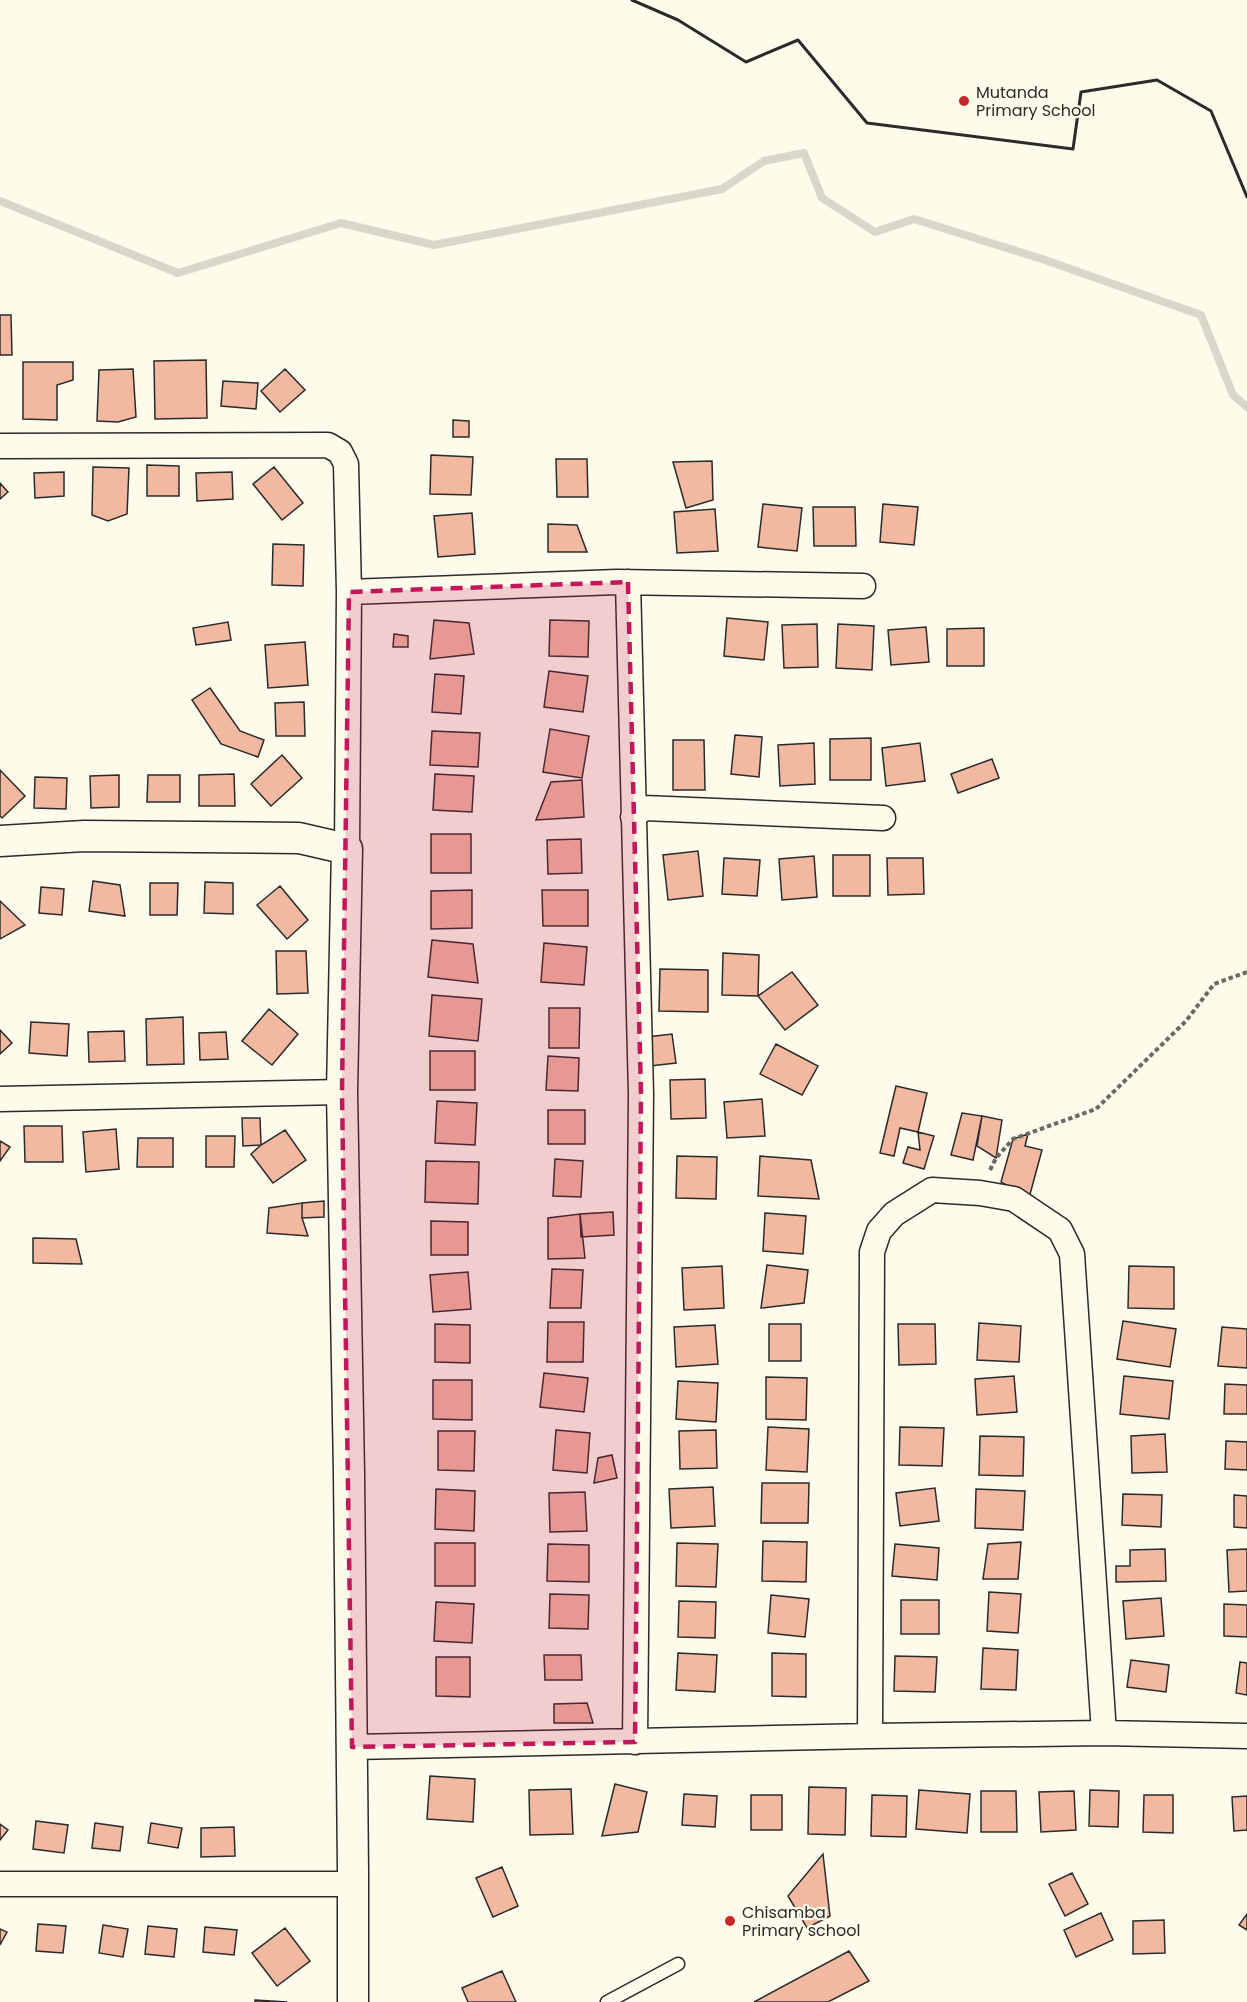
<svg xmlns="http://www.w3.org/2000/svg" width="1247" height="2002" viewBox="0 0 1247 2002" font-family="Poppins,sans-serif">
  <style>
    .lines { fill: none; stroke-linecap: round; stroke-linejoin: round }
    .stream { stroke: #d8d7c9; stroke-width: 8 }
    .building { fill: #f2b8a0; stroke: #2b2b2b; stroke-width: 1.5 }
    .service-casing { stroke: #2b2b2b; stroke-width: 15 }
    .minor-casing { stroke: #2b2b2b; stroke-width: 27 }
    .tertiary-casing { stroke: #2b2b2b; stroke-width: 33 }
    .path { stroke: #6a6964; stroke-width: 4; stroke-dasharray: 4.5 3; stroke-linecap: butt }
    .service { stroke: #fdfbea; stroke-width: 12 }
    .minor { stroke: #fdfbea; stroke-width: 24 }
    .tertiary { stroke: #fdfbea; stroke-width: 30 }
    .wall { stroke: #2b2b2b; stroke-width: 3 }
    .marked { fill: #c2185b; fill-opacity: 0.2; stroke: #c2185b; stroke-width: 4.5; stroke-dasharray: 12 8; stroke-linejoin: round }
    .poi-dot { fill: #c62828; stroke: #fdfbea; stroke-width: 2 }
    .labels { text-anchor: middle; stroke-width: 4.5; stroke-linejoin: round; paint-order: stroke }
    .poi-label { font-size: 16px; fill: #2b2b2b; stroke: #fdfbea; text-anchor: start }
  </style>
  <rect width="100%" height="100%" fill="#fdfbea"/>
  <g class="lines">
    <path class="stream" d="M0,201l178,72 163,-50 93,22 288,-56 42,-28 40,-8 18,45 53,34 39,-13 131,41 156,55 32,80 14,12"/>
  </g>
  <path class="building" d="M0,315h11l1,40h-12z
    M206,360l1,58 -52,1 -1,-58z
    M23,362h50v18l-16,5v35l-34,-1z
    M133,369l3,48 -18,5 -21,-1 2,-51z
    M285,369l20,21 -25,22 -19,-21z
    M223,381l35,2 -2,26 -35,-3z
    M453,420l16,1v16h-16z
    M431,455l42,2 -2,38 -41,-1z
    M556,459h31l1,38h-31z
    M712,461l1,39 -27,8 -13,-46z
    M147,465l32,1v30h-32z
    M93,467l36,1 -2,46 -19,7 -16,-6z
    M274,467l29,36 -21,17 -29,-36z
    M64,472v24l-29,2 -1,-25z
    M232,472l1,27 -36,2 -1,-28z
    M0,483l8,9 -8,7z
    M763,504l39,4 -5,43 -39,-4z
    M883,504l35,3 -4,38 -34,-3z
    M813,507h42l1,39h-42z
    M715,509l3,42 -41,2 -3,-41z
    M472,513l3,41 -37,3 -4,-41z
    M548,524l29,1 10,27h-39z
    M273,544l31,1 -1,41 -31,-1z
    M727,618l41,4 -4,38 -40,-4z
    M434,620l35,3 5,31 -44,5z
    M550,620l39,1 -1,36 -39,-1z
    M228,622l3,18 -35,5 -3,-17z
    M817,624l1,43 -34,1 -2,-43z
    M838,624l36,2 -2,44 -36,-2z
    M926,627l3,35 -38,3 -3,-35z
    M984,628v38h-37v-37z
    M394,634l14,2v11h-15z
    M305,642l3,43 -40,3 -3,-43z
    M549,671l39,5 -5,36 -39,-5z
    M435,674l29,2 -3,38 -29,-2z
    M210,688l30,43 24,9 -6,17 -37,-13 -29,-44z
    M304,702l1,34h-29l-1,-33z
    M550,729l39,7 -7,42 -39,-6z
    M432,731l48,2 -2,34 -48,-2z
    M735,735l27,2 -3,40 -28,-3z
    M871,738v42h-41v-41z
    M673,740h31l1,50h-32z
    M814,743l1,41 -35,2 -2,-41z
    M920,743l5,38 -39,5 -4,-38z
    M282,755l20,23 -31,28 -20,-22z
    M992,759l7,19 -41,15 -7,-19z
    M0,770l25,26 -23,22 -2,-2z
    M234,774l1,32h-36v-31z
    M435,774l39,2 -2,36 -39,-2z
    M119,775v32l-28,1 -1,-32z
    M148,775h32v27h-33z
    M35,777l32,1 -1,31 -32,-1z
    M582,780l2,37 -48,3 15,-38z
    M431,834h40v39h-40z
    M581,839l1,34 -34,1 -1,-34z
    M698,851l5,45 -35,4 -5,-45z
    M833,855h37v41h-37z
    M814,856l3,41 -35,3 -3,-41z
    M724,858l36,2 -3,36 -35,-2z
    M887,858h36l1,36 -36,1z
    M93,881l27,4 5,31 -36,-5z
    M205,882l28,1v31l-29,-1z
    M150,883h28l-1,32h-27z
    M280,886l28,34 -21,19 -30,-34z
    M41,887l23,2 -2,26 -23,-2z
    M472,890v38l-41,1v-38z
    M542,890h46v36h-45z
    M0,901l25,24 -25,14z
    M432,940l41,4 5,39 -50,-6z
    M544,943l43,4 -3,38 -43,-3z
    M276,951h30l2,42 -31,1z
    M723,953l36,2 -1,41 -36,-1z
    M660,969l48,1v42l-49,-1z
    M792,972l26,33 -33,25 -27,-34z
    M432,995l50,4 -4,42 -49,-5z
    M549,1008h31l-1,40h-30z
    M269,1009l29,25 -26,31 -30,-24z
    M183,1017l1,47 -37,1 -1,-46z
    M31,1022l38,2 -2,32 -38,-3z
    M0,1030l12,13 -12,11z
    M124,1031l1,30 -36,1 -1,-30z
    M226,1032l2,27 -28,1 -1,-27z
    M672,1034l4,29 -26,3 -3,-29z
    M776,1044l42,22 -16,29 -42,-21z
    M430,1051h45v39h-45z
    M548,1056l31,2 -1,33 -32,-1z
    M705,1079l1,39 -35,1 -1,-39z
    M896,1086l31,7 -9,39 -18,-4 -6,28 -14,-3z
    M762,1099l3,37 -38,2 -3,-36z
    M437,1101l40,2 -2,42 -40,-2z
    M548,1110h37v34h-37z
    M962,1113l20,3 -9,44 -22,-5z
    M982,1116l20,4 -6,38 -19,-12z
    M242,1118h18l1,27 -18,1z
    M24,1126h38l1,36h-38z
    M116,1129l3,40 -33,3 -3,-40z
    M285,1130l21,30 -33,23 -22,-29 10,-9z
    M918,1132l16,4 -10,33 -21,-6 5,-16 12,3z
    M1028,1134l-3,12 17,4 -13,48 -28,-16 12,-43z
    M206,1136h29l-1,31h-28z
    M138,1138h35v29h-36z
    M0,1141l10,6 -10,14z
    M677,1156l40,1 -1,42 -40,-1z
    M760,1156l51,4 8,39 -61,-3z
    M555,1159l28,2 -2,36 -28,-1z
    M426,1161l53,1 -1,42 -53,-2z
    M324,1201v16l-22,1v-15z
    M302,1203v15l6,18 -41,-3 2,-25z
    M613,1212l1,23 -33,2 -1,-23z
    M765,1213l41,3 -3,38 -40,-3z
    M580,1214l5,44 -37,1v-41z
    M431,1221l37,1v33h-37z
    M33,1238l43,1 6,25 -49,-1z
    M767,1265l41,5 -4,33 -43,5z
    M722,1266l2,42 -40,2 -2,-42z
    M1129,1266l45,1v42l-46,-1z
    M552,1269l31,1 -2,38h-31z
    M468,1272l3,37 -38,3 -3,-37z
    M1123,1321l53,8 -6,38 -53,-8z
    M548,1322h36l-1,40h-36z
    M979,1323l42,3 -2,36 -42,-2z
    M435,1324l35,1v38l-35,-1z
    M769,1324h32v37h-32z
    M898,1324h37l1,40 -37,1z
    M715,1325l3,39 -42,3 -2,-40z
    M1222,1327l25,2v39l-29,-2z
    M544,1373l44,5 -4,34 -44,-5z
    M1014,1376l3,36 -40,3 -2,-36z
    M1124,1376l49,5 -4,38 -49,-5z
    M766,1377l41,1 -1,42 -40,-1z
    M433,1380h39v40l-39,-1z
    M678,1381l40,2 -2,39 -40,-3z
    M1225,1384l22,1v29h-23z
    M768,1427l41,2 -2,43 -41,-2z
    M900,1427l44,1 -2,38 -43,-1z
    M556,1430l34,3 -3,40 -34,-3z
    M716,1430l1,38 -37,1 -1,-38z
    M438,1431h37l-1,40 -36,-1z
    M1165,1434l2,38 -35,1 -1,-37z
    M980,1436l44,1 -1,39 -44,-1z
    M1226,1441l21,1v28l-22,-1z
    M612,1455l5,23 -23,5 4,-25z
    M762,1483h47l-1,40h-47z
    M713,1487l2,39 -44,2 -2,-39z
    M935,1488l4,33 -39,5 -4,-33z
    M436,1489l39,2 -1,40 -39,-2z
    M976,1489l49,2 -2,39 -48,-2z
    M585,1492l2,39 -37,1 -1,-39z
    M1123,1494l39,1 -1,32 -39,-2z
    M1234,1495l13,1v32l-13,-1z
    M763,1541l44,1 -1,40 -44,-1z
    M1021,1542l-3,37h-35l5,-35z
    M435,1543h40v43h-40z
    M677,1543l41,1 -2,43 -40,-1z
    M548,1544l41,1v37l-42,-1z
    M895,1544l44,4 -2,32 -45,-4z
    M1165,1549l1,32 -50,1v-16h14v-16z
    M1247,1549v42l-18,1 -2,-42z
    M989,1592l32,2 -3,39 -31,-2z
    M550,1594l39,1 -1,34 -39,-1z
    M771,1595l38,4 -4,38 -37,-4z
    M1161,1598l3,38 -38,3 -3,-38z
    M901,1600h38v34h-38z
    M679,1601l37,1 -1,36 -37,-1z
    M436,1602l38,2 -2,39 -38,-2z
    M1224,1604l23,1v32l-23,-1z
    M983,1648l35,2 -2,40 -35,-1z
    M678,1653l39,2 -2,37 -39,-2z
    M772,1653l34,1v43l-34,-1z
    M544,1655h37l1,25h-37z
    M895,1656l42,1 -2,35 -41,-1z
    M436,1657h34v40l-34,-1z
    M1131,1660l38,5 -3,27 -39,-5z
    M1240,1662l7,1v32l-11,-2z
    M587,1703l6,20h-39v-19z
    M430,1776l45,3 -2,43 -46,-3z
    M615,1784l32,8 -9,40 -36,4z
    M809,1787l37,1 -1,47 -37,-1z
    M571,1789l2,45 -43,1 -1,-45z
    M919,1790l51,4 -3,39 -51,-4z
    M1090,1790l29,1 -1,36 -29,-1z
    M981,1791h35l1,41h-36z
    M1074,1791l2,39 -35,2 -2,-40z
    M684,1794l33,2 -2,31 -33,-2z
    M751,1795h31v35h-31z
    M872,1795l35,1 -1,41 -35,-1z
    M1144,1795h29v38l-30,-1z
    M1247,1796v34l-13,1 -2,-34z
    M36,1821l32,4 -4,28 -31,-4z
    M95,1823l28,4 -3,24 -28,-3z
    M151,1823l31,5 -4,20 -30,-5z
    M0,1824l8,6 -8,10z
    M234,1827l1,29 -34,1v-29z
    M823,1854l7,62 -23,12 -19,-32z
    M502,1867l16,39 -25,11 -17,-39z
    M1072,1873l16,31 -23,12 -16,-32z
    M1101,1913l12,27 -37,17 -12,-27z
    M1247,1914v16l-8,-5z
    M1164,1920l1,33 -32,1v-33z
    M38,1924l28,2 -3,27 -27,-2z
    M103,1925l25,4 -5,28 -24,-4z
    M148,1926l29,3 -3,28 -29,-3z
    M205,1927l32,3 -3,25 -31,-3z
    M285,1928l25,33 -33,25 -25,-33z
    M0,1929l7,3 -7,13z
    M849,1951l20,30 -41,21h-74z
    M502,1971l14,31h-48l-6,-14z
    M255,2000l32,2h-32z"/>
  <g class="lines">
    <defs>
      <path id="service" d="M607,2002l71,-38"/>
      <path id="minor" d="M0,446l328,-1 12,7 6,12 3,128
        M628,582l13,512 -6,648
        M633,817l11,-9 239,10
        M347,849l2,-257 268,-10 246,4
        M0,1099l342,-7
        M870,1736l2,-484 7,-21 15,-17 38,-24 48,3 34,6 46,31 12,24 32,479
        M352,1747l518,-11 234,-3 143,3
        M0,1884h353"/>
      <path id="tertiary" d="M0,841l84,-5 215,2 48,11 -5,243 7,381 4,398v131"/>
    </defs>
    <use href="#service" class="service-casing"/>
    <use href="#minor" class="minor-casing"/>
    <use href="#tertiary" class="tertiary-casing"/>
    <path class="path" d="M990,1170l6,-12 17,-19 83,-30 90,-88 28,-37 33,-12"/>
    <use href="#service" class="service"/>
    <use href="#minor" class="minor"/>
    <use href="#tertiary" class="tertiary"/>
    <path class="wall" d="M632,0l46,20 68,42 52,-22 69,83 206,26 8,-57 76,-12 54,31 36,86"/>
  </g>
  <path class="marked" d="M628,582l13,512 -6,648 -283,5 -10,-655 7,-500z"/>
  <g class="poi-dot">
    <circle cx="964" cy="101" r="6"/>
    <circle cx="730" cy="1921" r="6"/>
  </g>
  <g class="labels">
    <g class="poi-label">
      <text x="976" y="98">Mutanda<tspan x="976" dy="18">Primary School</tspan></text>
      <text x="742" y="1918">Chisamba<tspan x="742" dy="18">Primary school</tspan></text>
    </g>
  </g>
</svg>
